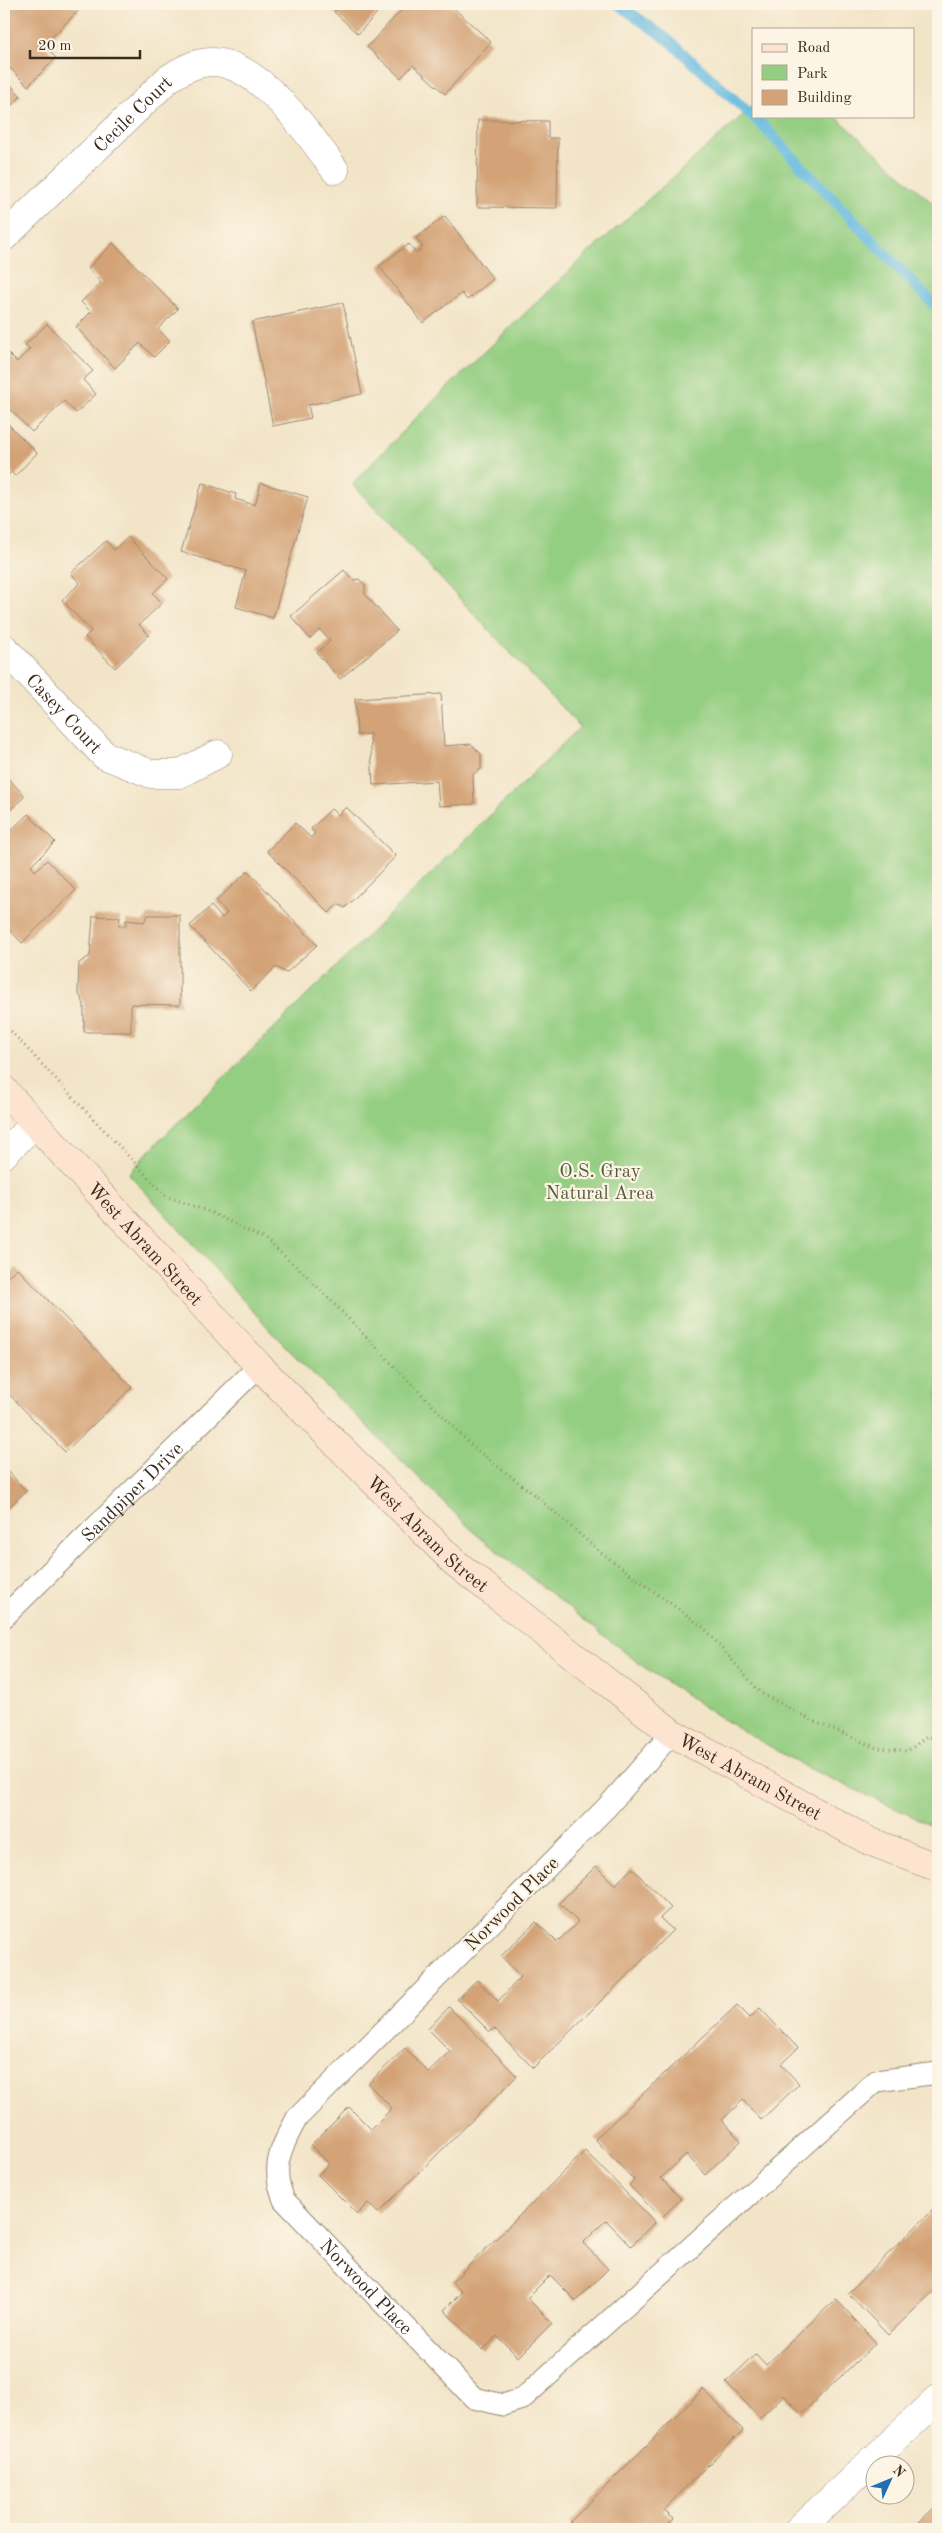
<svg xmlns="http://www.w3.org/2000/svg" width="942" height="2533" viewBox="0 0 942 2533" font-family="'Old Standard TT',serif">
  <style>
    .green { fill: #94ce82; stroke: #687c50 }
    .lines { fill: none; stroke-linecap: round; stroke-linejoin: round }
    .stream { stroke: #63b9e0; stroke-width: 11 }
    .building { fill: #d3a276 }
    .service-casing { stroke: #968772; stroke-width: 23 }
    .minor-casing { stroke: #968772; stroke-width: 29 }
    .secondary-casing { stroke: #968772; stroke-width: 29 }
    .path { stroke: #968772; stroke-width: 3; stroke-dasharray: 1 4; stroke-linecap: butt }
    .service { stroke: #fff; stroke-width: 21 }
    .minor { stroke: #fff; stroke-width: 28 }
    .secondary { stroke: #fde4d1; stroke-width: 28 }
    .labels { text-anchor: middle; stroke-width: 4.5; stroke-linejoin: round; paint-order: stroke }
    .street-label { font-size: 19px; fill: #3b2a1e; stroke: #fcf5e5 }
    .park-label { font-size: 19px; fill: #565b3c; stroke: #fcf5e5 }
  </style>
  <rect width="100%" height="100%" fill="#fcf5e5"/>
  <filter id="ink" filterUnits="userSpaceOnUse"><feTurbulence type="fractalNoise" baseFrequency=".02" numOctaves="2"/><feDisplacementMap in="SourceGraphic" scale="10" xChannelSelector="R" yChannelSelector="G"/><feConvolveMatrix kernelMatrix="1 2 1 2 8 2 1 2 1" color-interpolation-filters="sRGB"/></filter>
  <filter id="wash" filterUnits="userSpaceOnUse"><feTurbulence type="fractalNoise" baseFrequency=".0096" numOctaves="4" result="noise"/><feDisplacementMap in="SourceGraphic" scale="20" xChannelSelector="R" yChannelSelector="G"/><feGaussianBlur stdDeviation="1.12" result="paint"/><feColorMatrix in="noise" values="0 0 0 0 0 0 0 0 0 0 0 0 0 0 0 0 0 1.4 0 .05"/><feComposite in="paint" operator="in"/></filter>
  <g filter="url(#wash)">
    <rect width="100%" height="100%" fill="#f2e4c7"/>
    <path class="green" d="M753,106v10h82l103,92v1620l-134,-62 -80,-46 -83,-55 -164,-130 -194,-191 -154,-170 19,-22 432,-425 -228,-243 69,-71 163,-156z"/>
    <g class="lines">
      <path class="stream" d="M618,4l49,35 93,84 178,186"/>
    </g>
    <g id="blocks">
      <path class="building" d="M4,4h69l6,6 -35,35 12,13 -28,28 -24,-24z
        M341,4h44l-27,30 -24,-22z
        M407,4h42l42,38 -46,52 -32,-29 -12,13 -34,-31z
        M4,78l17,18 -17,17z
        M478,120l70,1v17h10l-1,70 -80,-1z
        M445,216l48,63 -26,21 -5,-7 -39,30 -44,-57 30,-22 7,9 7,-6 -7,-9z
        M113,243l65,66 -20,20 12,12 -16,16 -14,-14 -25,25 -39,-41 15,-15 -10,-10 20,-19 -13,-15z
        M343,303l19,91 -54,11 3,13 -38,8 -21,-104z
        M47,324l46,47 -10,9 13,14 -20,19 -12,-12 -32,31 -28,-29v-54l13,13 13,-13 -5,-4z
        M4,420l33,33 -22,23 -4,-4 -7,8z
        M202,483l34,11 -1,5 20,6 6,-22 47,14 -35,121 -37,-11 10,-36 -65,-19z
        M128,537l40,42 -15,14 9,10 -23,22 10,10 -34,33 -30,-31 6,-6 -29,-31 18,-17 -9,-10 35,-32 8,9z
        M344,570l9,10 6,-1 6,6v9l32,37 -57,48 -23,-26 13,-12 -10,-11 -10,9 -19,-23z
        M441,694l3,52 27,-2 10,10v15l-8,5 1,30 -35,2 -2,-25 -64,4 -3,-51 -13,1 -2,-36z
        M6,776l19,20 -21,20v-37z
        M346,807l50,49 -51,52 -7,-4 -9,9 -62,-62 28,-28 16,15 4,-5 -4,-4 20,-20 7,6z
        M28,814l27,28 -24,24 4,5 12,-11 29,30 -54,53 -18,-19v-87z
        M248,871l69,74 -31,28 -10,-6 -25,24 -61,-65 21,-20 11,12 5,-5 -11,-12z
        M148,915h32v90l-49,-1v28h-47v-28l-6,-12 1,-29 11,-7 3,-40 27,1 -1,9h7v-6l18,2z
        M17,1268l115,119 -67,65 -61,-63v-109z
        M4,1467l22,24 -22,21z
        M596,1866l19,19 17,-17 39,40 -11,10 13,12 -140,138 -39,-40 -4,4 -33,-33 20,-19 21,21 23,-24 -20,-21 35,-34 21,20 21,-20 -19,-19z
        M737,2005l13,13 10,-10 38,40 -17,16 18,20 -38,36 -18,-20 -21,20 19,21 -36,34 -19,-21 -25,24 20,21 -20,19 -32,-33 5,-5 -39,-41z
        M449,2007l68,69 -139,137 -10,-10 -11,11 -39,-39 11,-11 -18,-19 38,-38 22,22 21,-21 -24,-24 37,-36 23,24 22,-21 -22,-22z
        M585,2151l70,71 -24,24 -25,-26 -23,23 25,26 -32,32 -26,-26 -23,23 25,25 -34,34 -21,-21 -14,14 -39,-40 18,-18 -10,-10z
        M938,2205v82l-50,48 -40,-42z
        M836,2299l40,44 -75,71 -17,-19 -24,23 -34,-36 30,-28 10,11z
        M703,2389l40,41 -80,80 11,9 -11,10h-86l-7,-7z
        M938,2504v25h-26z"/>
    </g>
  </g>
  <g filter="url(#ink)">
    <use href="#blocks" fill-opacity="0" stroke="#968772" stroke-width="1"/>
    <g class="lines">
      <defs>
        <g id="service">
          <path id="s1" d="M4,1617l255,-251"/>
          <path id="s2" d="M672,1733l-65,74 -310,311c-16,30 -27,48 -13,82l190,198 29,7 19,-6 354,-318 62,-8"/>
        </g>
        <g id="minor">
          <path id="s3" d="M4,237l164,-158c14,-9 26,-16 42,-17 48,-2 101,74 125,108"/>
          <path id="s4" d="M4,648l100,107 47,19h28l39,-20"/>
          <path d="M4,1154l31,-31"/>
          <path d="M799,2529l139,-130"/>
        </g>
        <g id="secondary">
          <path id="s5" d="M4,1090l255,276 195,196 218,171 197,108 69,27"/>
        </g>
      </defs>
      <use href="#service" class="service-casing"/>
      <use href="#minor" class="minor-casing"/>
      <use href="#secondary" class="secondary-casing"/>
      <path class="path" d="M4,1024l162,172 46,17 53,26 42,37 166,171 63,49 63,55 105,77 57,65 54,29 62,26 31,3 18,-14 12,1"/>
      <use href="#service" class="service"/>
      <use href="#minor" class="minor"/>
      <use href="#secondary" class="secondary"/>
    </g>
  </g>
  <g class="labels">
    <g class="street-label">
      <text dy="7" stroke="none"><textPath href="#s3" startOffset="178">Cecile Court</textPath></text>
      <text dy="7" stroke="none"><textPath href="#s4" startOffset="89">Casey Court</textPath></text>
      <text dy="7" stroke="none"><textPath href="#s5" startOffset="209">West Abram Street</textPath></text>
      <text dy="7" stroke="none"><textPath href="#s1" startOffset="179">Sandpiper Drive</textPath></text>
      <text dy="7" stroke="none"><textPath href="#s5" startOffset="614">West Abram Street</textPath></text>
      <text dy="7" stroke="none"><textPath href="#s5" startOffset="1019">West Abram Street</textPath></text>
      <text transform="translate(511 1903) rotate(-45)" y="7">Norwood Place</text>
      <text dy="7" stroke="none"><textPath href="#s2" startOffset="744">Norwood Place</textPath></text>
    </g>
    <g class="park-label">
      <text x="600" y="1177">O.S. Gray<tspan x="600" dy="22">Natural Area</tspan></text>
    </g>
  </g>
  <rect width="942" height="2533" fill="none" stroke="#fcf5e5" stroke-width="20"/>
  <rect x="752" y="28" width="162" height="90" fill="#fcf5e5" stroke="#afa495"/>
  <rect x="762" y="44" width="25" height="8" fill="#fde4d1" stroke="#afa495"/>
  <text x="797" y="52" font-size="15" fill="#3b2a1e">Road</text>
  <rect x="762" y="65" width="25" height="15" fill="#94ce82" stroke="#afa495"/>
  <text x="797" y="78" font-size="15" fill="#3b2a1e">Park</text>
  <rect x="762" y="90" width="25" height="15" fill="#d3a276" stroke="#afa495"/>
  <text x="797" y="102" font-size="15" fill="#3b2a1e">Building</text>
  <g transform="translate(890 2480) rotate(46)"><circle r="24" fill="#fcf5e5" stroke="#afa495"/>
  <path d="M0-4L9 19L0 12L-9 19Z" fill="#1f6fb2"/>
  <text y="-8" font-size="14" font-weight="bold" text-anchor="middle" fill="#3b2a1e">N</text>
  </g>
  <path d="M30 50v8h110v-8" fill="none" stroke="#3b2a1e" stroke-width="2.5"/>
  <text x="38" y="50" font-size="15" fill="#3b2a1e" stroke="#fcf5e5" stroke-width="4" paint-order="stroke">20 m</text>
</svg>
